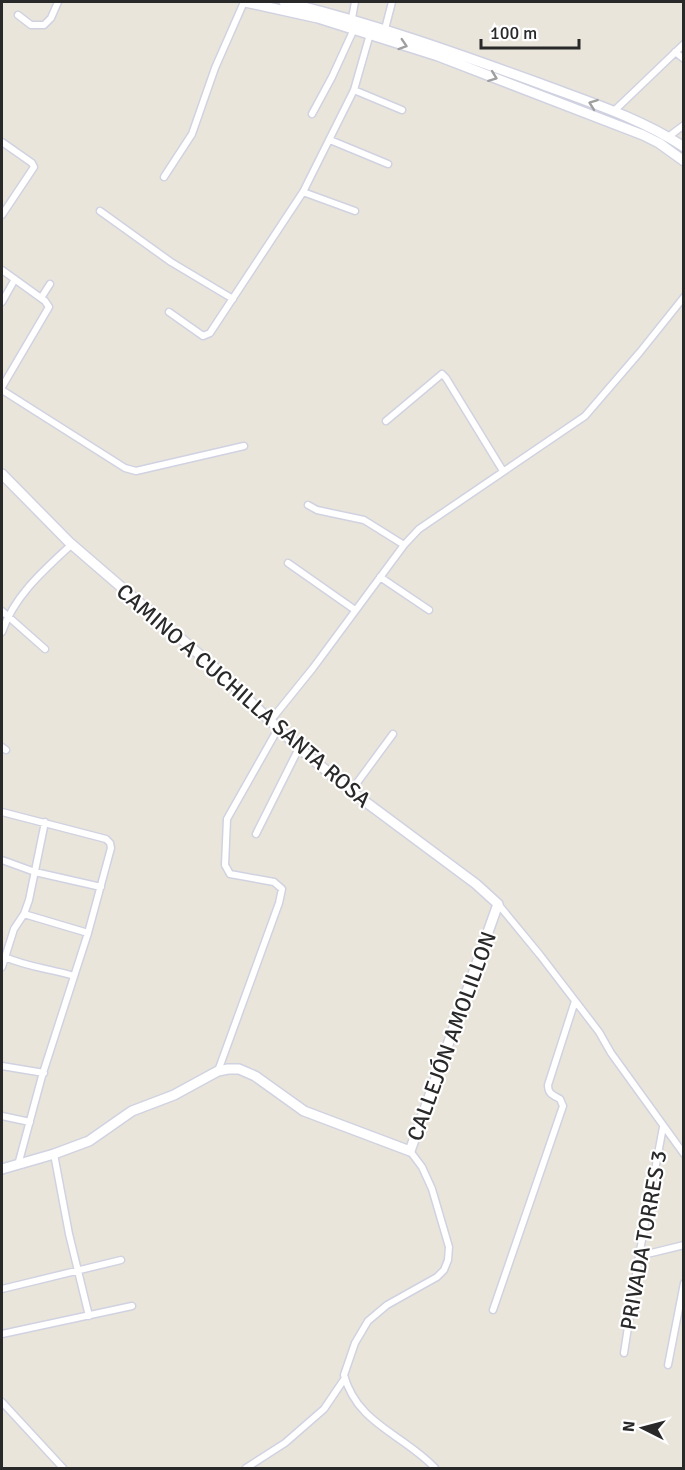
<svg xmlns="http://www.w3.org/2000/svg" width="685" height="1470" viewBox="0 0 685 1470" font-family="Signika,sans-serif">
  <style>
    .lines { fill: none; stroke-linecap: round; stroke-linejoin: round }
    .street-casing { stroke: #d0d2e1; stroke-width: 9 }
    .secondary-casing { stroke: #d0d2e1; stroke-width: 12 }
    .street { stroke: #fff; stroke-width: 6 }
    .secondary { stroke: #fff; stroke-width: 9 }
    .oneway { stroke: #9f9f9f }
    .labels { text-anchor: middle; stroke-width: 4.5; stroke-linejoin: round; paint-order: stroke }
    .street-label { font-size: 22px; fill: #292929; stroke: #fff }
  </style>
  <rect width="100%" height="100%" fill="#eae5db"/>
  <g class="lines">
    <defs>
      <path id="street" d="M18,15l13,10h13l7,-7 7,-16
        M352,18l3,-16
        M385,29l7,-27
        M675,52l9,7
        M354,90l48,20
        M614,111l70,-67
        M312,114l20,-37 22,-48
        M668,137l16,-12
        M330,140l58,24
        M2,142l30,21 2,4 -32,48
        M164,177l28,-43 23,-66 29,-66
        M303,192l52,19
        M100,211l71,51 62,37
        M2,270l43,31 4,6 -47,80
        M41,298l9,-14
        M2,302l13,-23
        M169,312l34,24 7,-3 93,-141 51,-102 16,-56
        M2,390l123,78 11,3 108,-25
        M386,421l56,-47 4,4 57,93
        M308,505l9,5 47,10 40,25
        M288,563l67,47
        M380,577l49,33
        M2,611l43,38
        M2,632c12,-36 42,-62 69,-87
        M271,720l42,-52 91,-123 15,-16 166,-113 55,-64 44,-55
        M2,747l4,3
        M351,791l42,-57
        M2,812l104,27 4,4 1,5 -23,85 -46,143 -24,89
        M256,834l43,-86
        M2,860l33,12 66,15
        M498,904l42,51 59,77 12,21 73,101
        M24,914l64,19
        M5,957c22,10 46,12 69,19
        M2,967l12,-38 10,-15 5,-14 16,-78
        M2,1066l42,7
        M218,1071l61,-168 3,-14 -8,-7 -44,-8 -5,-9 2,-46 52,-92
        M2,1116l28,6
        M410,1151l12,16 10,22 17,58 -1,13 -4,10 -7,7 -50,28 -19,16 -13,22 -11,32c13,49 59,59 91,93
        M54,1154l15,80 20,82
        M639,1256l45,-11
        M2,1289l119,-29
        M493,1310l70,-204 -3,-7c-7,-4 -12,-5 -12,-14l27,-84
        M2,1334l130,-28
        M624,1353l15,-97 24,-129
        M668,1365l16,-82
        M2,1402l61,66
        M246,1468l39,-25 39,-34 21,-31"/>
      <path id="secondary" d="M245,2l73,16 120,38 205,79 16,8 25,18
        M284,2c88,21 172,51 257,82 48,18 99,34 143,63
        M2,474l67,68 146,126 84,80 52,43 125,93 22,20 -88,247 -106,-40 -49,-35 -16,-7h-11l-10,2 -44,24 -42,16 -43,30 -35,13 -52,15"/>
    </defs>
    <use href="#street" class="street-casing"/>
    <use href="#secondary" class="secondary-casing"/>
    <use href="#street" class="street"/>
    <use href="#secondary" class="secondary"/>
  </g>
  <defs><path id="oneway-chevron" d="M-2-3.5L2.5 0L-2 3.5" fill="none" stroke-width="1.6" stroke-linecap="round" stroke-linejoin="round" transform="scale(1.5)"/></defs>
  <g class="oneway">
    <use href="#oneway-chevron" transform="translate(403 45) rotate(18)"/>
    <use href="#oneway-chevron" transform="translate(493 77) rotate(21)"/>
    <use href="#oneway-chevron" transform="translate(593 104) rotate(-160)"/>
  </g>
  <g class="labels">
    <g class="street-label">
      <text transform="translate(244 695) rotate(41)" y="8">CAMINO A CUCHILLA SANTA ROSA</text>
      <text transform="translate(451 1036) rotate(-70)" y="8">CALLEJÓN AMOLILLON</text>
      <text transform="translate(643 1240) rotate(-80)" y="8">PRIVADA TORRES 3</text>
    </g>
  </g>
  <rect width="685" height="1470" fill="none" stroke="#292929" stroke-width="6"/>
  <g transform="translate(643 1428) rotate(276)" stroke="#ffffff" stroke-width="4.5" paint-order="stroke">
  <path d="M0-4.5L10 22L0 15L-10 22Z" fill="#292929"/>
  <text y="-9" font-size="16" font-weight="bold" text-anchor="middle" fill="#292929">N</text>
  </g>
  <path d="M481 39v9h98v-9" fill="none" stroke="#292929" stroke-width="3"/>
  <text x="490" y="39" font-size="18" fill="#292929" stroke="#ffffff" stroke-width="4.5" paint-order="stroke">100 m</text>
</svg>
